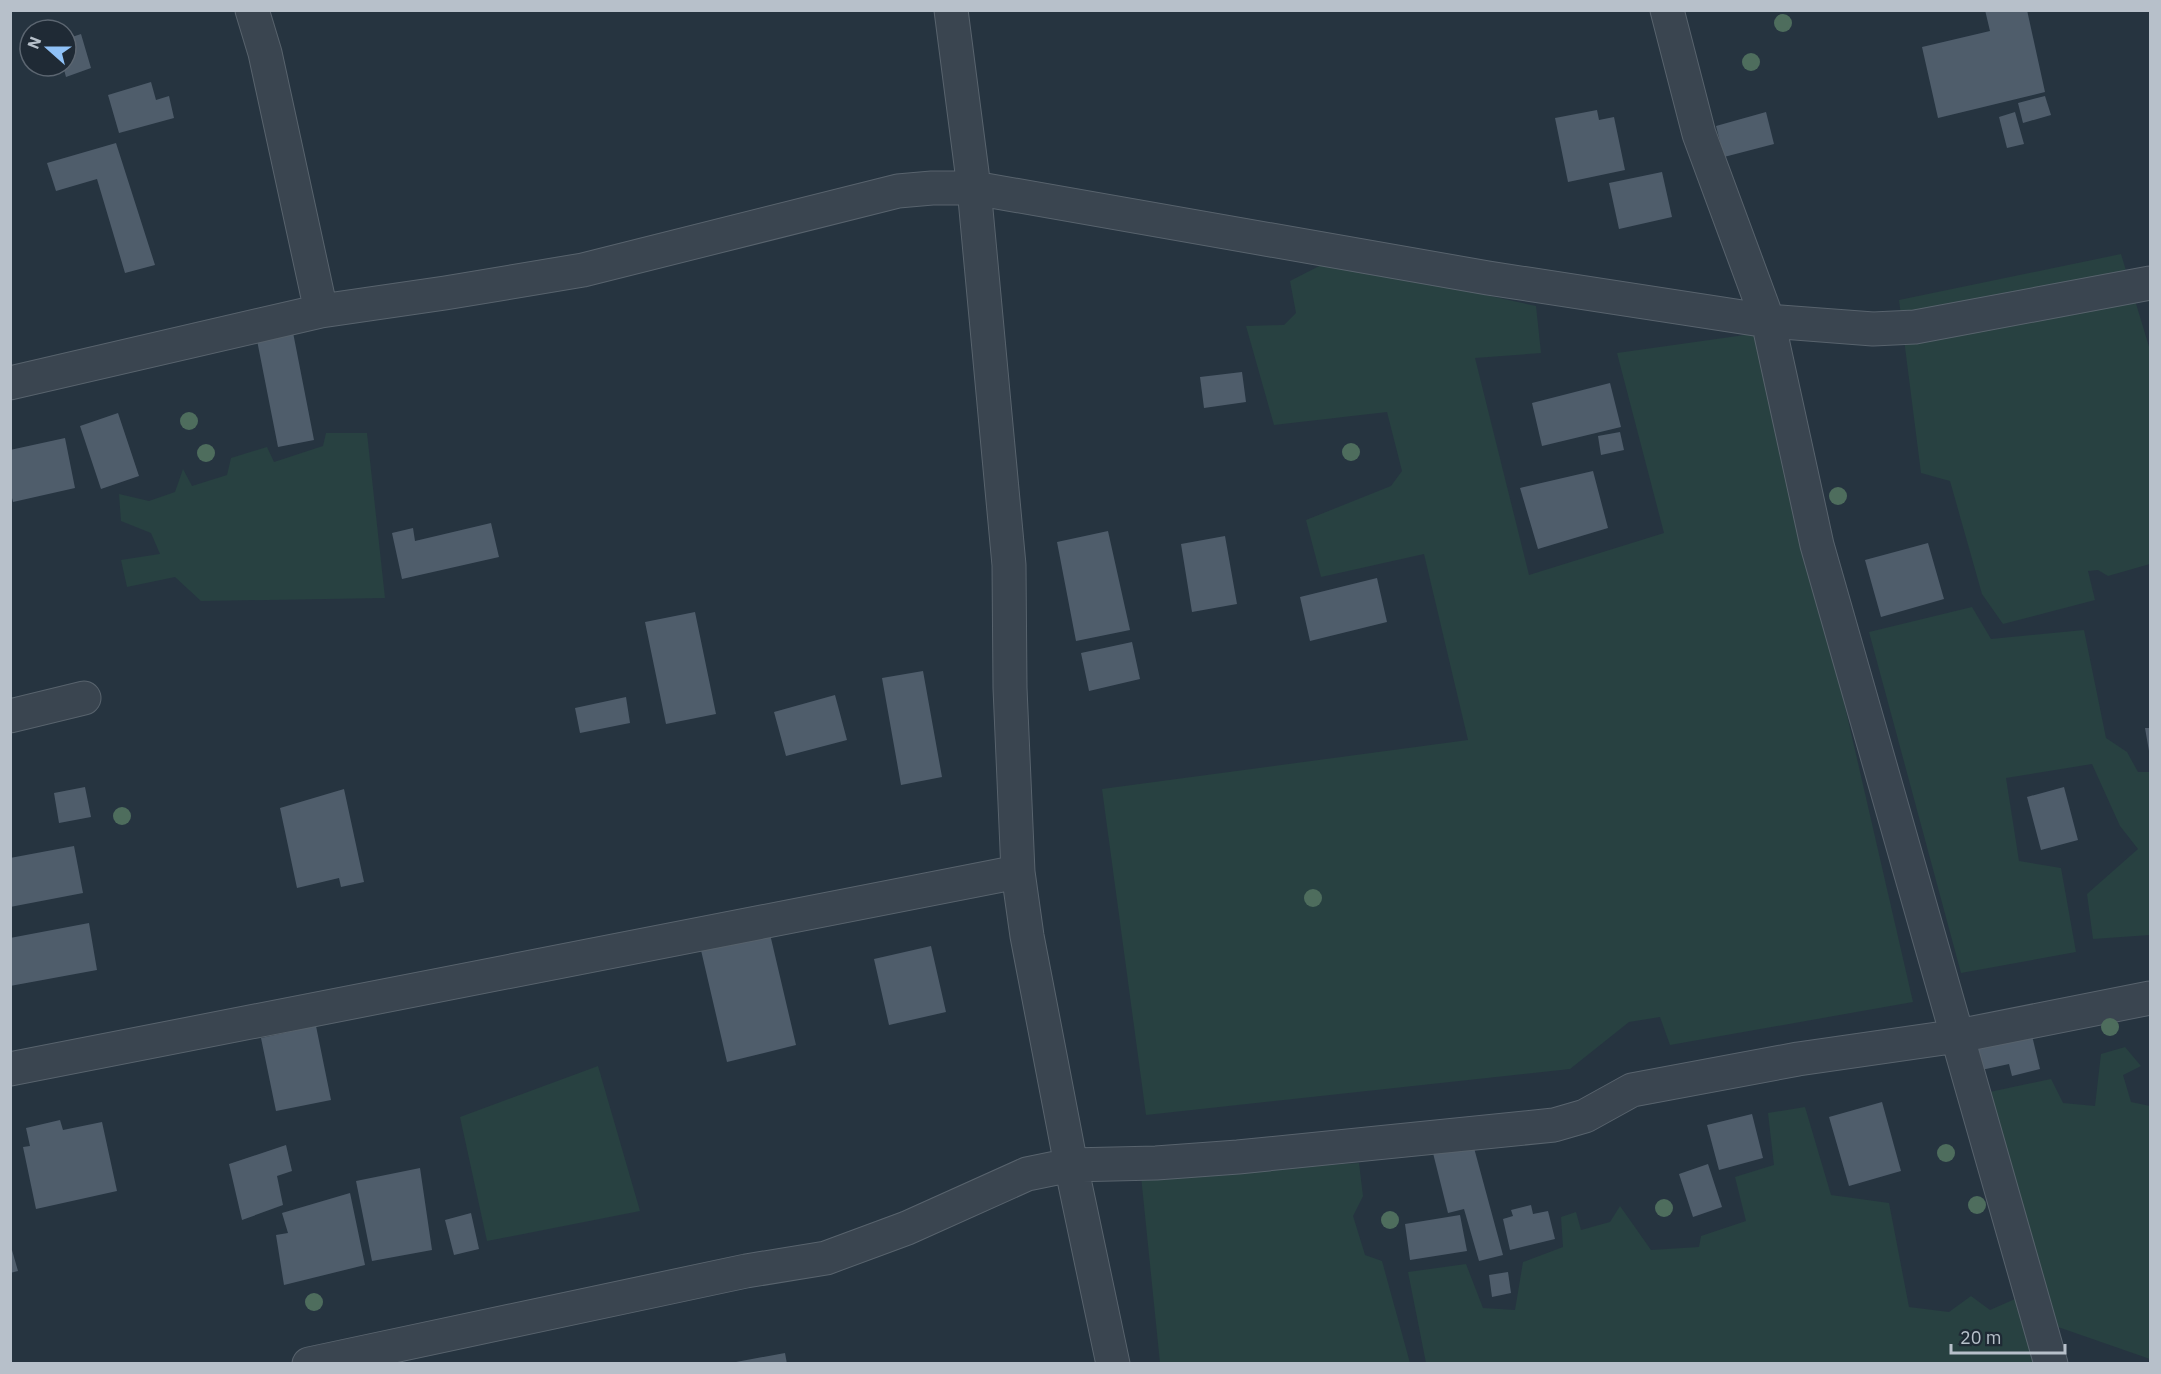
<svg xmlns="http://www.w3.org/2000/svg" width="2161" height="1374" viewBox="0 0 2161 1374" font-family="'IBM Plex Sans',sans-serif">
  <style>
    .green { fill: #284141 }
    .building { fill: #4f5d6b }
    .lines { fill: none; stroke-linecap: round; stroke-linejoin: round }
    .minor-casing { stroke: #58636d; stroke-width: 35 }
    .minor { stroke: #3a4550; stroke-width: 33 }
    .tree { fill: #4e6d5d }
  </style>
  <rect width="100%" height="100%" fill="#263440"/>
  <path class="green" d="M2121,254l29,96v214l-42,12 -10,-6 -10,1 7,29 -92,24 -21,-30 -32,-113 -29,-8 -22,-173z
    M1329,261l207,45 5,47 -66,5 54,217 135,-42 -47,-180 142,-20 154,669 -243,43 -10,-28 -31,5 -59,47 -424,46 -44,-326 366,-49 -44,-186 -103,23 -15,-57 85,-34 11,-15 -15,-59 -113,13 -28,-99 38,-1 12,-12 -6,-32z
    M326,433h41l18,165 -184,3 -26,-24 -48,10 -6,-27 39,-6 -9,-21 -30,-12 -2,-27 30,7 26,-9 8,-23 9,17 35,-11 4,-17 36,-11 7,15 49,-16z
    M1972,607l19,32 93,-9 22,108 21,14 11,20h12v163l-57,4 -6,-45 51,-45 -18,-23 -28,-62 -86,14 13,83 42,7 15,84 -115,21 -92,-341z
    M2125,1047l16,19 -18,9 8,27 19,4v253l-92,-32 -73,-234 66,-14 12,24 32,3 6,-52z
    M598,1066l42,145 -153,30 -27,-124z
    M1805,1107l26,88 58,8 20,104 40,5 22,-16 19,14 25,-11 19,64h-608l-18,-91 58,-8 17,44 32,2 8,-48 40,-15 -2,-30 15,-5 5,18 29,-8 10,-16 31,44 48,-3 2,-11 45,-15 -11,-44 39,-12 -6,-52z
    M1359,1163l4,33 -10,20 12,39 17,6 28,102h-250l-19,-187z"/>
  <path class="building" d="M1985,10h42l18,82 -107,26 -16,-71 68,-16z
    M81,34l10,34 -25,9 -3,-11h3v-27z
    M151,82l5,18 13,-4 5,22 -55,15 -11,-38z
    M2045,96l6,19 -28,8 -5,-20z
    M1597,110l2,10 15,-3 11,53 -57,12 -13,-64z
    M1766,112l8,32 -50,13 -8,-31z
    M2015,112l9,32 -17,4 -8,-31z
    M116,143l39,122 -30,8 -28,-94 -41,12 -9,-28z
    M1662,172l10,45 -53,12 -10,-46z
    M290,317l24,123 -36,7 -24,-122z
    M1242,372l4,30 -42,6 -4,-31z
    M1610,383l11,44 -79,19 -10,-43z
    M118,413l21,63 -38,13 -21,-63z
    M1620,432l4,18 -23,5 -3,-19z
    M65,438l10,50 -62,14 -3,-12v-40z
    M1593,471l15,57 -70,21 -18,-61z
    M491,523l8,34 -97,22 -10,-46 21,-5 2,13z
    M1108,531l22,99 -54,11 -19,-99z
    M1225,536l12,68 -45,8 -11,-68z
    M1928,543l16,56 -63,18 -16,-57z
    M1377,578l10,44 -77,19 -10,-44z
    M695,612l21,102 -50,10 -21,-102z
    M1132,642l8,37 -51,12 -8,-38z
    M923,671l19,106 -41,8 -19,-107z
    M835,695l12,45 -61,16 -12,-44z
    M626,697l4,26 -50,10 -5,-25z
    M2145,728h5v23h-1z
    M85,787l6,30 -32,6 -5,-30z
    M2064,787l14,53 -37,10 -14,-53z
    M344,789l20,93 -23,5 -2,-9 -42,10 -17,-80z
    M74,846l9,47 -73,14v-49z
    M766,917l30,128 -69,17 -30,-129z
    M89,923l8,47 -87,16v-48z
    M931,946l15,66 -57,13 -15,-66z
    M2029,1023l11,46 -28,7 -3,-12 -37,8 -7,-33z
    M316,1026l15,74 -55,11 -15,-73z
    M1882,1102l19,69 -52,15 -20,-69z
    M1752,1114l11,44 -44,12 -12,-45z
    M60,1120l3,10 39,-8 15,69 -81,18 -13,-62 7,-1 -4,-18z
    M1467,1122l36,133 -24,6 -15,-52 -16,4 -15,-60z
    M286,1145l6,26 -15,5 6,29 -41,15 -13,-56z
    M1708,1164l14,43 -29,10 -14,-43z
    M420,1168l12,82 -60,11 -16,-80z
    M350,1193l15,72 -81,20 -8,-50 12,-2 -6,-20z
    M1531,1205l2,9 15,-3 7,28 -45,11 -7,-31 10,-3 -2,-6z
    M471,1213l8,36 -25,6 -9,-35z
    M1460,1215l7,36 -57,9 -5,-36z
    M10,1243l8,28 -8,2z
    M1508,1272l3,21 -19,4 -3,-22z
    M785,1353l2,11h-51v-2z"/>
  <g class="lines">
    <defs>
      <path id="minor" d="M252,10l13,43 56,258
        M951,10l23,178 35,377 1,123 8,184 9,64 44,229 42,199
        M1667,10l32,124 69,187 49,224 234,819
        M10,383l311,-72 124,-18 138,-23 315,-79 34,-3h42l514,90 280,43 105,8 42,-2 235,-44
        M10,716l74,-18
        M10,1069l1008,-197
        M309,1364l437,-93 80,-13 81,-30 120,-54 44,-9 85,-2 82,-6 316,-32 31,-9 47,-26 166,-31 160,-23 192,-38"/>
    </defs>
    <use href="#minor" class="minor-casing"/>
    <use href="#minor" class="minor"/>
  </g>
  <g class="tree">
    <circle cx="1783" cy="23" r="9"/>
    <circle cx="1751" cy="62" r="9"/>
    <circle cx="189" cy="421" r="9"/>
    <circle cx="1351" cy="452" r="9"/>
    <circle cx="206" cy="453" r="9"/>
    <circle cx="1838" cy="496" r="9"/>
    <circle cx="122" cy="816" r="9"/>
    <circle cx="1313" cy="898" r="9"/>
    <circle cx="2110" cy="1027" r="9"/>
    <circle cx="1946" cy="1153" r="9"/>
    <circle cx="1977" cy="1205" r="9"/>
    <circle cx="1664" cy="1208" r="9"/>
    <circle cx="1390" cy="1220" r="9"/>
    <circle cx="314" cy="1302" r="9"/>
  </g>
  <rect width="2161" height="1374" fill="none" stroke="#b7c0ca" stroke-width="24"/>
  <g transform="translate(48 48) rotate(291)"><circle r="28" fill="#1f2a35" stroke="#5c6671" stroke-width="1.5"/>
  <path d="M0-4.5L10 22L0 15L-10 22Z" fill="#8fc1f7"/>
  <text y="-9" font-size="16" font-weight="bold" text-anchor="middle" fill="#b7c0ca">N</text>
  </g>
  <path d="M1951 1344v9h114v-9" fill="none" stroke="#b7c0ca" stroke-width="3"/>
  <text x="1960" y="1344" font-size="18" fill="#b7c0ca" stroke="#1f2a35" stroke-width="4.5" paint-order="stroke">20 m</text>
</svg>
